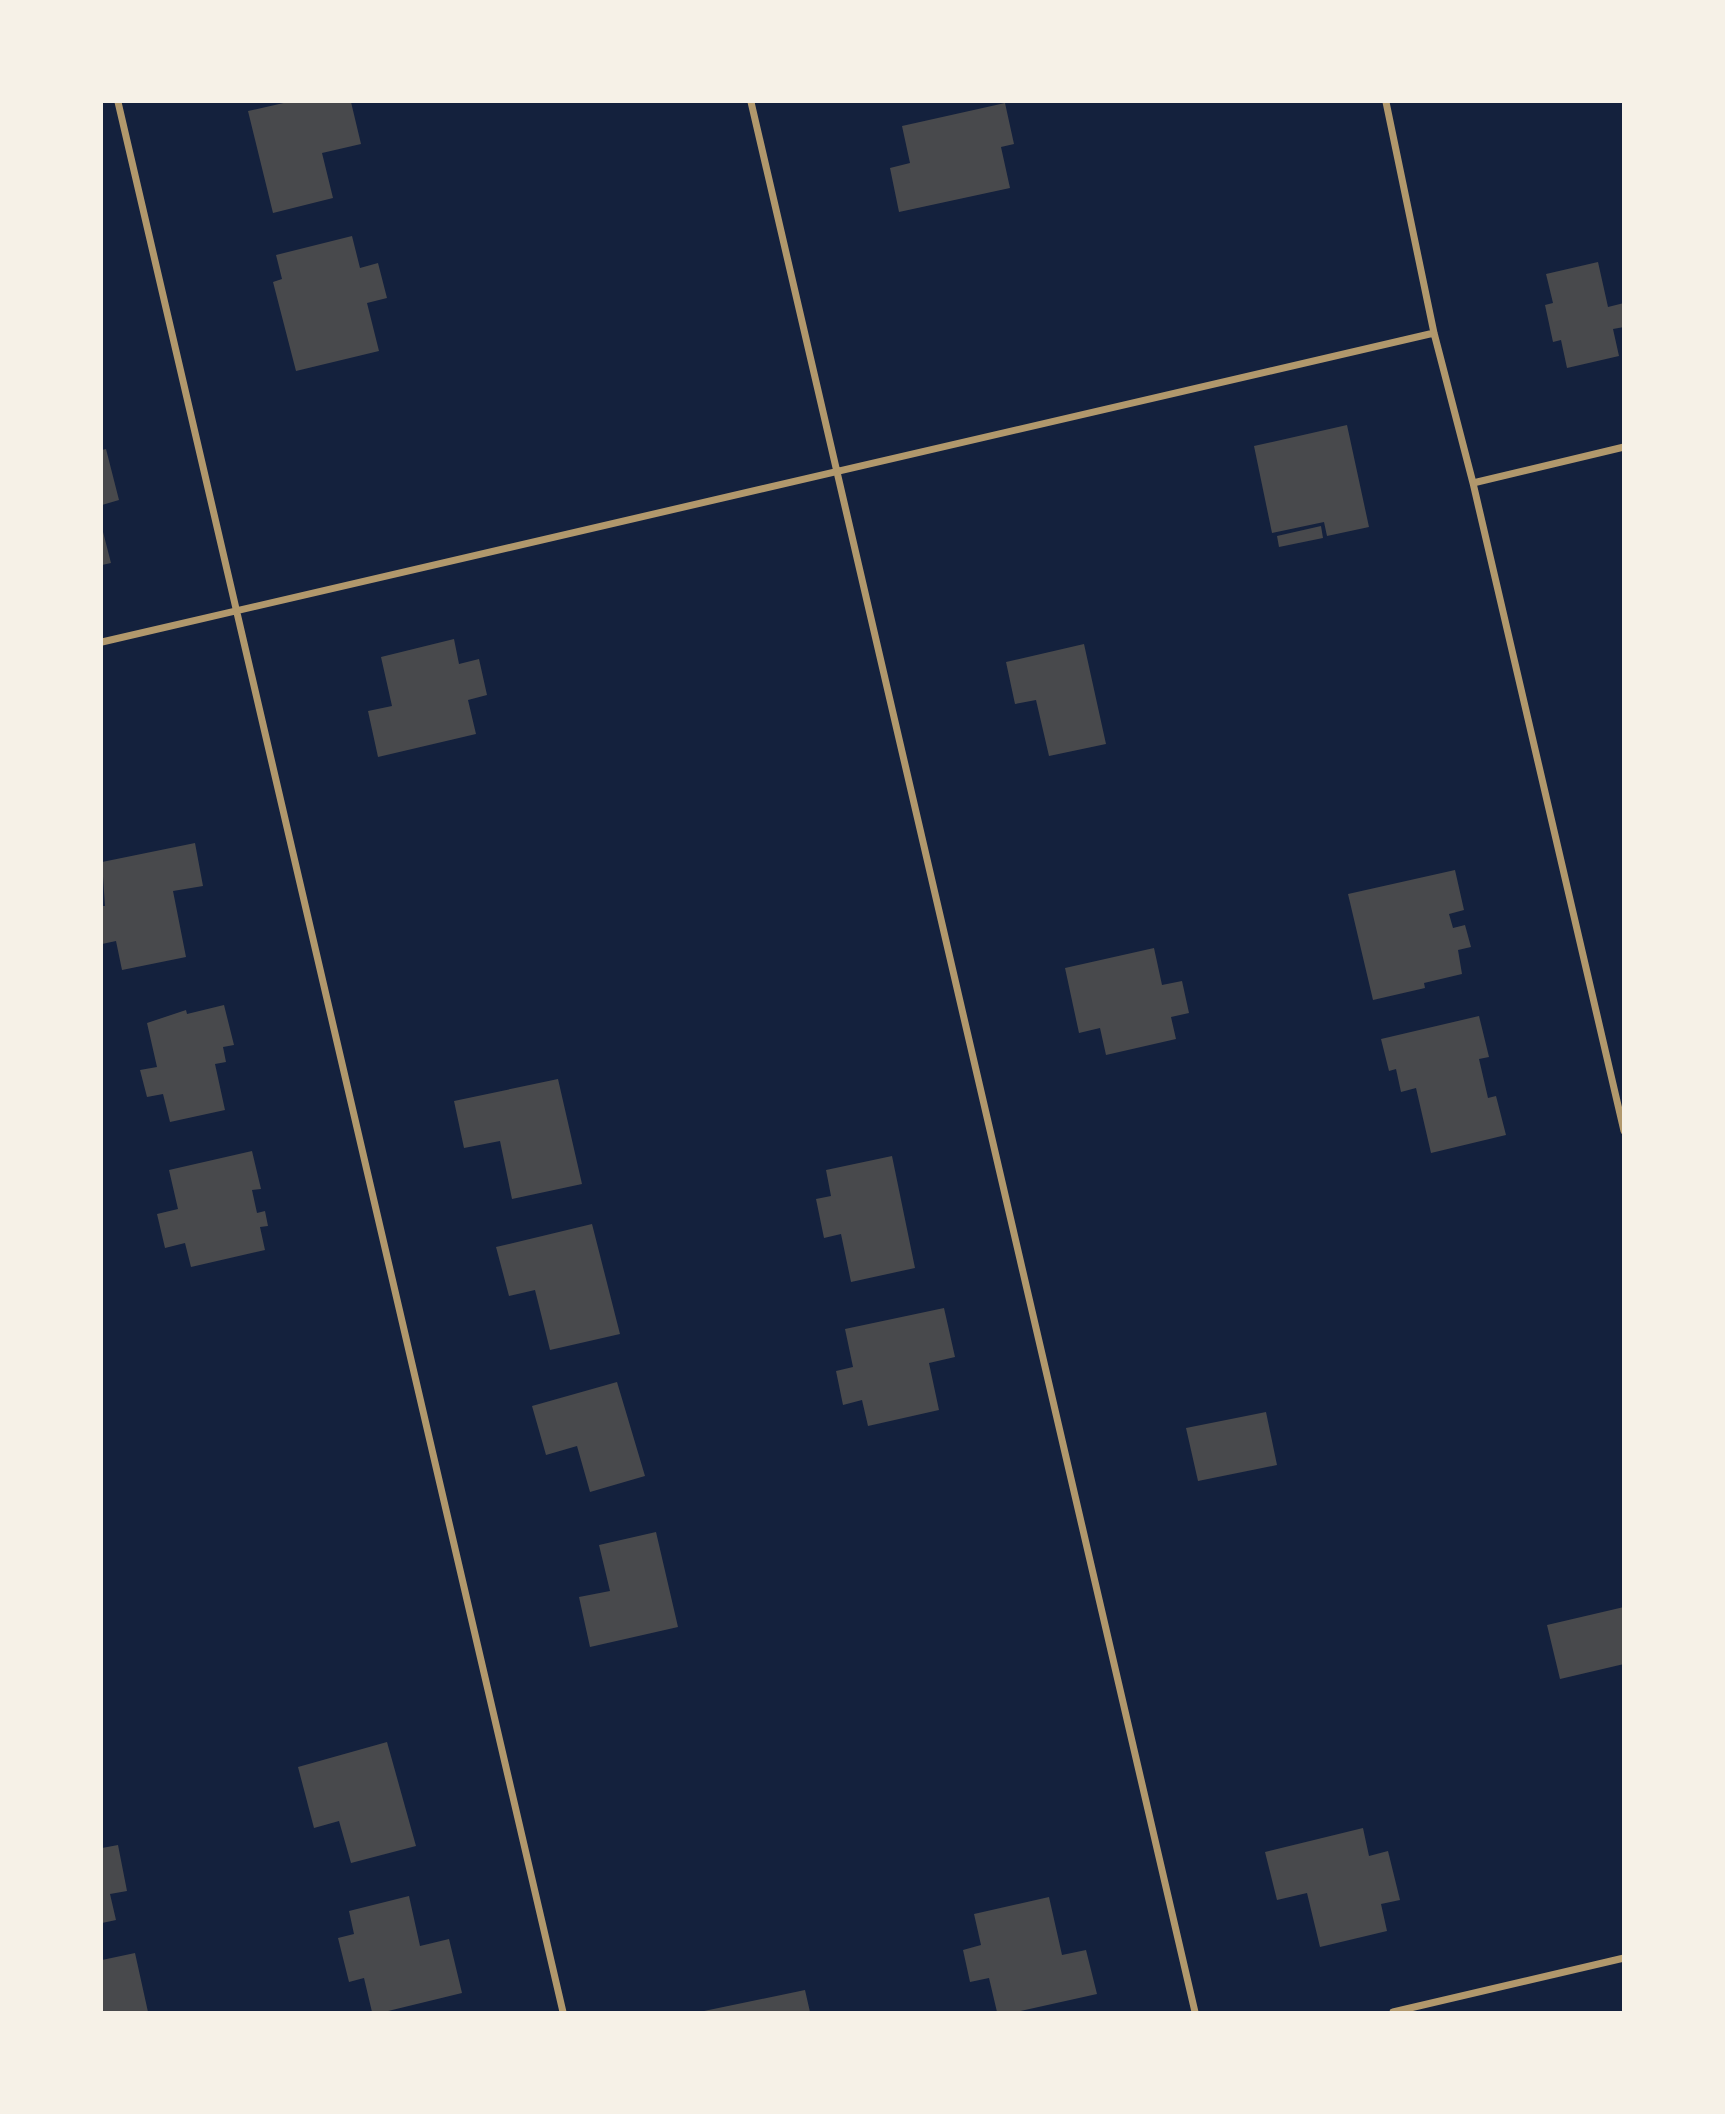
<svg xmlns="http://www.w3.org/2000/svg" width="1725" height="2114" viewBox="0 0 1725 2114" font-family="Quicksand,sans-serif">
  <style>
    .building { fill: #48494c }
    .lines { fill: none; stroke-linecap: round; stroke-linejoin: round }
    .minor { stroke: #b1986c; stroke-width: 7 }
  </style>
  <rect width="100%" height="100%" fill="#14213d"/>
  <path class="building" d="M288,102h63l10,42 -39,9 11,45 -60,15 -25,-102z
    M1005,103l9,41 -13,3 9,41 -111,24 -9,-44 20,-5 -8,-37z
    M352,236l8,32 18,-5 9,35 -20,5 12,48 -83,20 -23,-89 9,-3 -6,-24z
    M1598,262l10,45 16,-4v24l-11,2 6,27 -52,12 -6,-28 -8,2 -8,-37 8,-2 -7,-29z
    M1347,425l22,102 -42,9 -3,-14 -52,11 -18,-87z
    M106,449l13,51 -17,5v-55z
    M1321,526l2,12 -44,9 -2,-11z
    M102,528l9,35 -9,2z
    M454,639l5,25 20,-5 8,36 -19,5 8,34 -98,23 -10,-46 24,-5 -11,-49z
    M1084,644l22,100 -57,12 -13,-56 -21,4 -9,-42z
    M195,843l8,43 -30,5 13,66 -64,13 -6,-29 -14,3v-38h3l-3,-44z
    M1455,870l9,40 -15,4 4,14 12,-3 6,22 -13,3 4,24 -38,9 1,5 -52,12 -25,-106z
    M1154,948l8,37 20,-4 7,32 -18,4 5,22 -70,16 -6,-27 -21,5 -14,-65z
    M224,1005l10,40 -11,2 3,15 -11,2 10,46 -55,12 -7,-28 -16,3 -7,-27 17,-3 -10,-44 39,-13 1,4z
    M1479,1016l10,41 -10,2 9,39 8,-2 10,39 -75,18 -15,-65 -15,4 -5,-23 -7,2 -8,-32z
    M558,1079l24,105 -70,15 -12,-58 -36,7 -10,-47z
    M252,1151l9,38 -9,1 5,23 8,-2 3,15 -8,1 5,23 -74,17 -6,-24 -20,5 -8,-34 21,-5 -9,-39z
    M892,1156l23,112 -64,14 -10,-48 -17,4 -8,-39 15,-3 -5,-26z
    M592,1224l28,110 -70,16 -15,-60 -26,6 -13,-49z
    M944,1308l11,49 -26,6 10,47 -71,16 -6,-26 -19,5 -7,-34 17,-4 -8,-38z
    M617,1382l28,94 -55,16 -13,-46 -31,9 -14,-49z
    M1266,1412l11,53 -79,16 -12,-53z
    M656,1532l22,95 -88,20 -11,-50 31,-6 -11,-46z
    M1624,1607v57l-64,15 -13,-54z
    M387,1742l29,104 -65,17 -12,-42 -25,7 -16,-61z
    M1363,1828l6,28 19,-5 12,49 -19,4 6,27 -67,16 -13,-54 -30,7 -12,-48z
    M118,1845l9,46 -17,3 6,26 -14,3v-75z
    M409,1896l11,50 29,-7 13,54 -78,19h-12l-8,-34 -15,4 -11,-44 16,-4 -5,-23z
    M1049,1897l13,58 24,-5 11,44 -81,18h-19l-8,-34 -19,4 -7,-32 18,-5 -7,-31z
    M135,1953l13,59h-46v-52z
    M805,1990l5,22h-106v-1z"/>
  <g class="lines">
    <path class="minor" d="M118,102l445,1910
      M751,102l444,1910
      M1386,102l48,231 39,150 151,648
      M1473,483l151,-36
      M102,642l1332,-309
      M1393,2012l231,-54"/>
  </g>
  <rect width="1725" height="2114" fill="none" stroke="#f6f1e7" stroke-width="206"/>
</svg>
